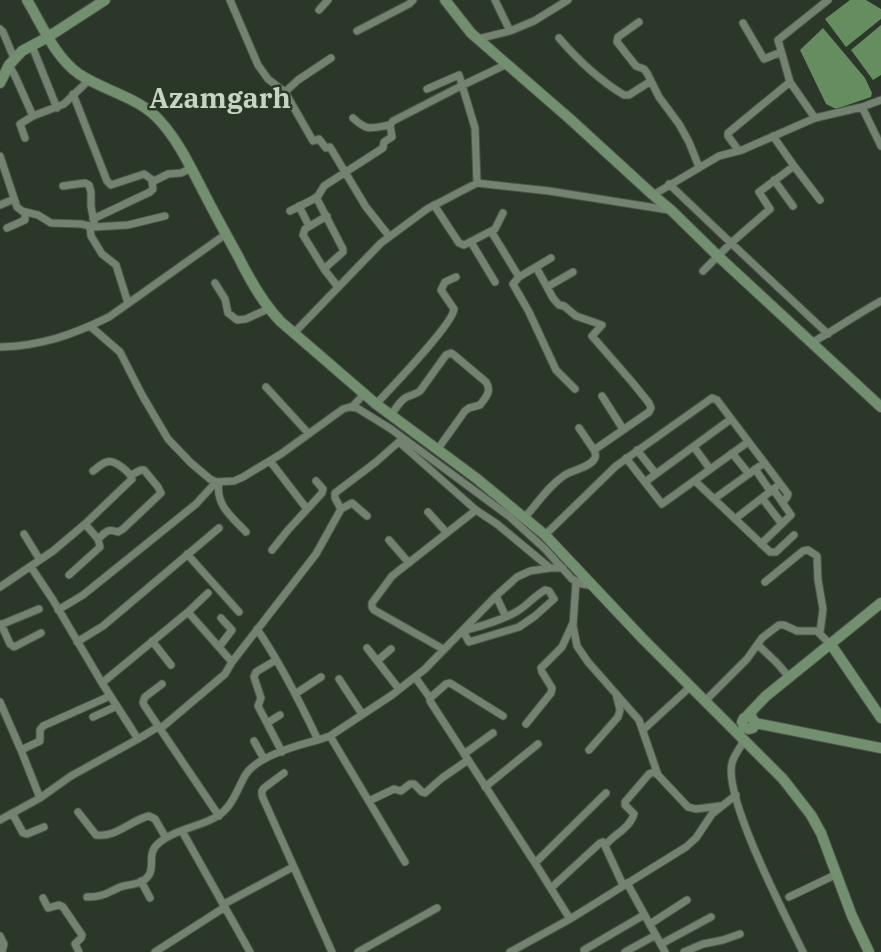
<svg xmlns="http://www.w3.org/2000/svg" width="881" height="952" viewBox="0 0 881 952" font-family="'IBM Plex Serif',serif">
  <style>
    .water { fill: #658d60 }
    .lines { fill: none; stroke-linecap: round; stroke-linejoin: round }
    .street-casing { stroke: #4b5549; stroke-width: 9 }
    .secondary-casing { stroke: #4b5549; stroke-width: 12 }
    .street { stroke: #748272; stroke-width: 7 }
    .secondary { stroke: #728f6f; stroke-width: 10 }
    .labels { text-anchor: middle; stroke-width: 5; stroke-linejoin: round; paint-order: stroke }
    .town-label { font-size: 28px; font-weight: bold; fill: #c5d4c3; stroke: #2a3729 }
  </style>
  <rect width="100%" height="100%" fill="#2a3729"/>
  <path class="water" d="M850,0h16l15,9v10l-35,28 -21,-28z
    M881,25v50l-8,5 -22,-30z
    M823,28l42,50 7,15 -1,4 -35,12 -10,-5 -26,-54z"/>
  <g class="lines">
    <defs>
      <path id="street" d="M230,0l28,65 10,14 17,13 28,49 6,-2 7,9 4,-1 36,60 23,29
        M495,0l15,31
        M319,10l9,-10
        M639,22l-21,15 -1,5 19,24 8,3 3,4 12,24 20,27 10,18 10,25
        M743,23l21,36 17,-7
        M0,29l3,3 11,26
        M357,31l52,-27 4,-4
        M559,38c18,21 40,42 65,57h5l22,-14
        M478,39l32,-8 24,-10 34,-21
        M32,46l25,62
        M9,65l6,11 18,40 -13,8 5,14
        M427,89l32,-14 16,53 2,55
        M285,92l13,-12 33,-22
        M73,94l34,87 4,4 33,-11 10,7 14,-7 13,-1 11,-5
        M862,107l19,39
        M33,116l31,-12 25,-24
        M353,118c15,14 19,10 37,7
        M815,118l-25,-36 -12,-42 50,-40
        M773,136l21,30 -35,26 11,17 -39,34 97,91
        M739,151l-11,-15v-3l62,-51
        M0,156l17,51 5,4 16,4 13,8 30,1 13,3 34,-2 37,-9
        M794,166l26,34
        M774,180l19,26
        M669,184l62,59 -28,28
        M63,186l22,-3 4,2 2,7v14l3,16
        M653,195l66,-39 23,-6 73,-32 47,-11 19,-7
        M316,197l27,52v3l-19,17
        M0,205l14,-6
        M434,205l25,38 5,2 31,-16 8,-16
        M299,206l10,20
        M290,211l22,-11 6,-4 6,-10 59,-38 1,-6 8,-5 -2,-12 3,-4 70,-36 44,-21
        M327,216l-22,13 -2,6 21,34 14,18
        M93,219l57,-27 3,-3 -1,-8
        M90,227l1,9 11,18 14,11 12,38
        M7,228l18,-8v-8
        M491,231l28,46 -6,7 16,28 27,58 19,19
        M471,242l24,40
        M536,267l17,31 6,7 5,1 12,10 26,9 -10,11 40,46 17,21 2,5 -2,4 -55,38
        M519,277l32,-19
        M215,283l10,16 3,14 9,7 9,-1 22,-10
        M547,287l26,-15
        M90,326l30,26 22,43 26,44 23,24 19,16 6,3 18,-1 9,-4 38,-23 62,-45 7,-2 7,1 34,21 119,88 35,32 27,30 10,5 12,2
        M293,334l88,-91 46,-34 50,-26 72,8 120,19
        M811,343c24,-13 46,-29 70,-42
        M0,347c41,-1 72,-12 109,-30l117,-83
        M266,387l43,47
        M602,396l21,33
        M376,404c14,-15 77,-80 78,-95l-13,-19 4,-8 11,-5
        M352,407l12,-13
        M391,415c4,-5 8,-13 14,-17 5,-3 10,-3 15,-7l26,-36 5,-2 3,2 32,27c6,9 0,15 -6,23l-11,3 -4,3 -28,39
        M399,442l77,68
        M694,447l16,22
        M637,450l19,24
        M732,453l17,21
        M626,458l36,46 86,-62
        M270,461l37,48
        M755,469l16,23
        M695,481l75,71h6l18,-17
        M219,482c-4,23 13,35 27,50
        M645,482l86,-63
        M762,498l20,26
        M714,499l50,-36
        M341,509l11,-6 15,13
        M428,512l19,21
        M525,517c13,-14 24,-32 40,-42 8,-5 26,-8 30,-17 1,-3 0,-6 -1,-8l-15,-22
        M735,519l41,-32
        M24,534l16,26
        M545,535l71,-69 96,-68 5,2 71,94 -1,3 -4,5
        M98,539c8,-7 9,-11 20,-7l5,-3 38,-36 -3,-6 -14,-17h-3l-10,5
        M389,540l20,23
        M761,544l30,-29 -18,-26
        M272,550l16,-20 34,-37 1,-4 -7,-8
        M187,554l52,58
        M31,567l22,33 49,83 86,-71 44,50 -7,12 -65,55
        M69,575l31,-28 -2,-8 -13,-15
        M576,582l-3,44 4,20 11,16 51,58 19,55
        M765,582l38,-31 5,-1 9,6 1,24 5,29 -3,23
        M0,587l53,-36 32,-27 47,-45c-2,-7 -18,-20 -25,-17 -5,1 -10,6 -14,9
        M496,596l10,21
        M58,610l25,-15 113,-91 20,-22
        M188,612l20,-19
        M1,624l9,20 4,3 27,-14
        M0,625l39,-16
        M257,629c24,35 43,73 61,111l12,-4 62,-41 33,-26 72,-74 20,-18 13,-6 20,-3
        M462,632l1,-1c18,-5 37,-10 53,-19 11,-6 18,-16 29,-22l4,1 5,8 -19,17 -16,11 -50,15 -6,-11
        M152,641l19,24
        M77,642l26,-16 116,-98
        M758,645l19,18 12,14
        M219,647l13,-17 -11,-12
        M367,648l32,41
        M443,649l-69,-39 -2,-3v-4l20,-27 84,-66 21,14 53,44h13
        M276,660l-20,12 -2,5 7,21 -3,8 24,46
        M377,661l14,-12
        M232,662l84,-108 25,-45 -6,-11v-5l41,-31 26,-23
        M415,677l15,21
        M339,679l23,35
        M102,683l36,56 20,-12
        M162,684l-17,13 -2,5 1,3 75,111
        M295,694l26,-17
        M705,701l42,-42 15,-21 17,-13h5l13,6h20l13,13
        M0,702l21,48 19,48
        M503,716l-53,-33 -4,1 -16,14v3l105,162
        M93,717l24,-11
        M267,723l13,-8
        M526,724l25,-31 1,-5 -10,-16 -1,-4 21,-21 10,-22
        M643,730l47,-43
        M330,736l75,126
        M744,740c-3,7 -10,15 -12,23 -9,34 54,154 71,189
        M254,741l10,18
        M21,750l19,-9v-11l3,-4 67,-30
        M589,750l29,-33 2,-7 -4,-16
        M464,754l29,-21
        M284,773l-20,15 -2,3v5l70,156
        M485,787l53,-43
        M369,801l25,-12 7,2 9,-7h4l8,8 3,1 17,-15 26,-18
        M78,812l18,23c20,3 35,-15 53,-19l6,3 11,19
        M12,813l11,20 4,1 17,-7
        M0,820l40,-22 31,-22 67,-37
        M182,831l68,121
        M141,881l9,17
        M627,883l38,69
        M623,885l-18,-39c8,-12 24,-16 29,-32l-9,-9v-3l24,-28 5,-2 4,3 30,32 8,2 24,-3
        M551,888l49,-45 3,-1 3,2
        M87,897c16,0 20,-4 33,-10 9,-3 25,-2 30,-14 4,-11 -3,-21 10,-31 17,-14 42,-15 59,-27 14,-9 19,-28 27,-41 12,-18 52,-29 72,-34
        M789,897l48,-23
        M43,898l5,10 11,-3 4,2 19,28 -1,3 -6,6 4,8
        M224,904l69,-37
        M570,919l-35,-56 71,-70
        M650,924l37,-24
        M0,936l4,8 -2,8
        M661,944l50,-27
        M584,950l60,-35
        M155,952l70,-45
        M358,952l79,-44
        M510,952l60,-33 116,-72 10,-9 16,-24 24,-19
        M625,952l31,-17
        M684,952l19,-8 20,-4 17,-6"/>
      <path id="secondary" d="M27,0c15,25 28,57 52,74 27,18 61,23 82,48 17,19 28,42 40,65 12,24 25,47 38,71 11,22 23,44 41,63l96,83 100,74 69,57 98,104 140,140 28,36 10,18 31,83 17,36
        M445,0l26,33 99,86 83,76 18,15 47,46 163,151
        M0,83l9,-18 13,-14 26,-14 57,-37
        M830,643l51,75
        M747,716l19,-20 115,-93
        M755,723l-2,5 -4,1 -5,-2 -2,-5 2,-4 7,-2 4,7 126,25"/>
    </defs>
    <use href="#street" class="street-casing"/>
    <use href="#secondary" class="secondary-casing"/>
    <use href="#street" class="street"/>
    <use href="#secondary" class="secondary"/>
  </g>
  <g class="labels">
    <g class="town-label">
      <text x="220" y="108">Azamgarh</text>
    </g>
  </g>
</svg>
